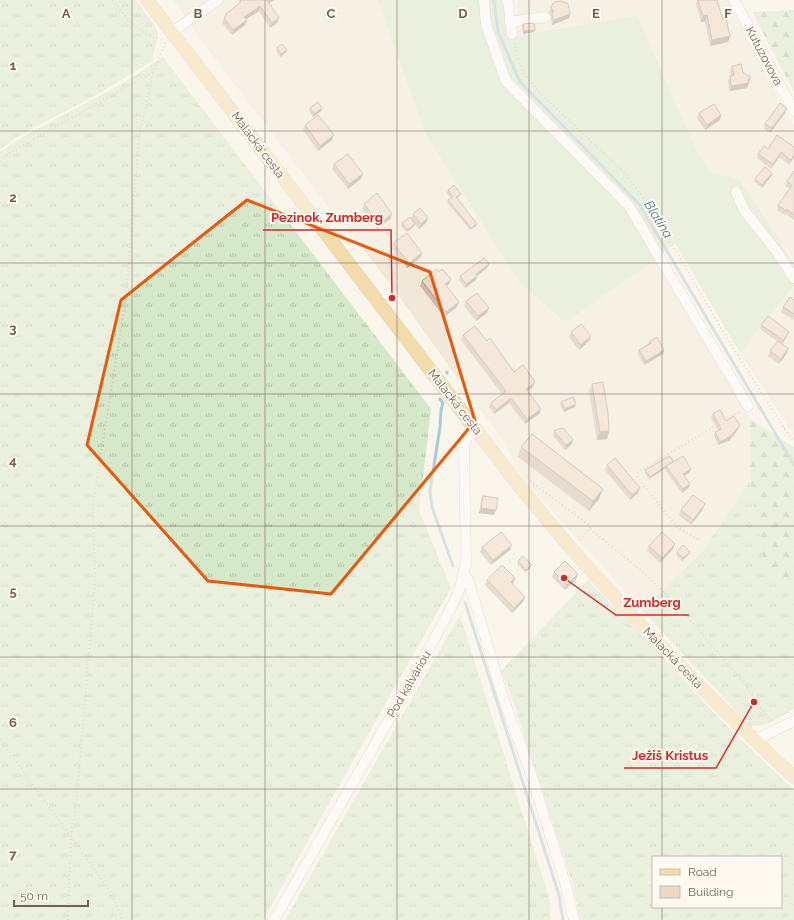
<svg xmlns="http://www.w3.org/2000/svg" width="794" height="920" viewBox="0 0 794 920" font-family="Raleway,sans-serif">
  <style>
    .residential { fill: #f2e8da }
    .grass { fill: url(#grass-tufts); fill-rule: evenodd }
    .forest { fill: url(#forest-firs) }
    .garden { fill: #d5e8ca }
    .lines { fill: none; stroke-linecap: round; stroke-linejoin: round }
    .stream { stroke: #a8ccd5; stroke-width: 3 }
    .minor-casing { stroke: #cdbfb2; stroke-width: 11 }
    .major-casing { stroke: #d8d2ce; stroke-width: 14 }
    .path { stroke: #d4bba8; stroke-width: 2; stroke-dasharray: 1 3; stroke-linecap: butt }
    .minor { stroke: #fff; stroke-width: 10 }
    .major { stroke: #f4dcaa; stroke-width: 13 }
    .wall { fill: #cdbaa9 }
    .shaded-wall { fill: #a7978a }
    .building { fill: #eed8c5; stroke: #a7978a }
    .marked { fill: none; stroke: #e8590c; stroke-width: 3; stroke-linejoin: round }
    .grid { fill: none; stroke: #755f50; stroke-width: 1; stroke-opacity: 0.55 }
    .labels { text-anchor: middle; stroke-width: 4; stroke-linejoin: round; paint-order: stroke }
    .street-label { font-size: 12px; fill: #755f50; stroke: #fefaf2 }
    .water-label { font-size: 13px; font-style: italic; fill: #4b7a86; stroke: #fefaf2 }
    .grid-label { font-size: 13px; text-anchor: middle; font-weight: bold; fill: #755f50; stroke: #fefaf2; stroke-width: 4; stroke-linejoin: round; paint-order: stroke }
    .leader { fill: none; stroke: #d62828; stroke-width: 1.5 }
    .callout-dot { fill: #d62828; stroke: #fefaf2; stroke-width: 1.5 }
    .callout-label { font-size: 13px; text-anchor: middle; font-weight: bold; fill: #d62828; stroke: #fefaf2; stroke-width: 4; stroke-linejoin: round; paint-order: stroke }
  </style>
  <defs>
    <pattern id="grass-tufts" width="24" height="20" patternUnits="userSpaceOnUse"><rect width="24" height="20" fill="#d5e8ca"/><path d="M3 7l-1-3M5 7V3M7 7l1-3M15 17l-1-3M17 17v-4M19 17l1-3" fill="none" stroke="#b1bfa6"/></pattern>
    <pattern id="forest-firs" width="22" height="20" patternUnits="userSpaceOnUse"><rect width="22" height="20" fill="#d5e8ca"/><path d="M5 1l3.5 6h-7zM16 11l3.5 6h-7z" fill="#b1bfa6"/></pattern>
  </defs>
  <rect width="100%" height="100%" fill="#fbf6ec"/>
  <path class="residential" d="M173,0h205l47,133 231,127 94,159v62l-48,71 -60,58 -121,-133 -15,-32 -114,-158 -46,-61 -9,-7 -132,-174z
    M517,0h211l56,109 10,16v139l-54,-84 -30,-8 -14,-22 -59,-135 -119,21z
    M794,286v149l-54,-82 25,-33z"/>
  <path class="grass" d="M0,0h136l19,26 3,7 -6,28 -54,33 -76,40 -22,15z
    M163,57l268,352 -12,101 32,78 -188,332h-263v-768l24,-16 103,-55z
    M750,481l13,78 31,29v121l-28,16 -16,1 -108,-116 60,-58z
    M588,580l141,148 65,62v130h-214l-7,-35 -64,-195 -8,-19zM653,857h128v50h-128z
    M460,615l90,286 1,19h-266z"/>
  <path class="forest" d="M794,10v82l-42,-80z
    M750,419l44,28v141l-31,-29 -13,-78z"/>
  <path class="garden" d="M378,0h132l2,34 6,2 119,-21 59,135 14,22 30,8 54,84v22l-29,34 -25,33 -65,-110 -19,17 -91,62 -45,-39 -95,-150z"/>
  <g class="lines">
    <path class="stream" d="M494,0l4,32 22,50 119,122 155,261
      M447,373v-1
      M440,399l3,4 -2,7 -1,17 -10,64 2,16 21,59
      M465,602l94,293 4,25"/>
    <defs>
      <path id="minor" d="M484,0l2,25 20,56 123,125 119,200
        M508,0l4,34
        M734,0l60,111
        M510,22l35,-5
        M172,32l46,-32
        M736,192l8,18 33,42 17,26
        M464,573l5,9 33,112 30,83 34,109 8,34
        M755,740l39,-19
        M274,920l146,-254 36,-68 5,-13 5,-23 -2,-114 3,-11 9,-8"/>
      <path id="major" d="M147,0l369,482c20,24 40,49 60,72 69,78 142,153 218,223"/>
    </defs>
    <use href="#minor" class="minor-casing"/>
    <use href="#major" class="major-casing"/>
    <path class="path" d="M112,0c17,20 25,34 51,40
      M514,43l3,12 7,18 15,19 88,83 21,29 82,139 54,85 10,13
      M0,161l8,-7 145,-82 13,-31
      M724,420l17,-9
      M784,428l10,-4
      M530,481l60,45v3l-12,13
      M590,529l53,43 38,37 64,75 18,27 9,10
      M698,539l-20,-11 -18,-22 -23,-29 1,-5 79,-47
      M0,739l110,152 13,29
      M68,920l3,-82 6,-44 18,-213 -2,-77 33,-207 13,-160 14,-65"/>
    <use href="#minor" class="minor"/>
    <use href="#major" class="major"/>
  </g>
  <path class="wall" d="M240,0l29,3 8,20 -7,5 -11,-17 -13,8 -1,6 -13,10 -10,-12 3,-8 13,-10z
    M697,0h20l11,42 -18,4 -5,-25 -4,1 -5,-18 1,-3z
    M551,7l19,7 -1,4 -17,7 -1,-5v-4l-2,-4z
    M523,24l11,8 -11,2 -1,-7z
    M277,48l9,4 -6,5 -4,-6z
    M732,66l11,7 6,9 -2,6 -17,3 -1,-1 -1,-9 2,-5h1l-1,-5z
    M310,108h12l-1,3 -8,6 -4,-7z
    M699,113l22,2 -1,5 -15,10 -8,-12z
    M785,113l-15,20 -6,-4 1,-5z
    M305,125l27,15 -14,11 -15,-21z
    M794,147v10l-5,8 -10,-8 -8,12 -14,-11 1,-4 10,-5z
    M334,164l29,10 -2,5 -13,10 -16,-20z
    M794,171v49l-8,-6 -1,1 -8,-5 1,-5 12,-16 -5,-3 2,-5z
    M772,173v2l-10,13 -8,-6 1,-3z
    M448,190l12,6 -3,3 20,25 -1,2 -6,4 -23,-28 1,-2 3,-2 -4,-5z
    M364,204l28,10 -2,5 -13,10 -15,-20z
    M413,214l13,9 -7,6 -4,-5 -1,2 -7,6 -6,-6 1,-3 9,-4z
    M393,243l29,10 -2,5 -13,10 -15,-20z
    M489,264l-2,4 -10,8 -1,4 -11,8 -6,-8 1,-4z
    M422,281l27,3 -3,2 13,16 -2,5 -13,10 -24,-31z
    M794,300v20l-13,-8 2,-5z
    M466,301l23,7 -2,5 -11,8 -12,-15z
    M761,325l26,11 -5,8 6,4 -1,5 -8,11 -11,-8 2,-5 7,-10 -17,-12z
    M571,332l18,9 -10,9 -10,-13z
    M463,335l24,6 27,31 21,10 -2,5 -5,4 11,23 -14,10 -16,-21 -15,11 -5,-7 2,-4 11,-9 -41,-54z
    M650,341l14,9 -1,4 -19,11 -6,-11 1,-4 9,-6z
    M592,384l17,47 -2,8 -10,1 -8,-49z
    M561,402l14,5 -11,5 -4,-8z
    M713,414l13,7 14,4 -1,3 -9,12 -12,5 -4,-10 1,-3 3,-2 -7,-12z
    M554,431l19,9 -2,5 -6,5 -12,-14z
    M521,447l78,52 -10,12 -71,-54z
    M673,461v2l18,6 -2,4 -5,3 5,11 -7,6 -17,-23 1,-2 -17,11 -4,-6v-3z
    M607,465l31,28 -8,7 -25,-30z
    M483,496l13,14 -2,5 -15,-2 2,-12z
    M703,509l-12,16 -12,-10 2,-5z
    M512,545l-2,5 -19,15 -11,-13 2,-5z
    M649,546l24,3 -13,14 -13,-12z
    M677,552h13l-1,2 -7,7 -6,-6z
    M518,561l13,6 -6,5 -8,-8z
    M554,572l24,2 -2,5 -11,11 -13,-13z
    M515,578l-3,6 11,18 -11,11 -27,-28 2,-5z"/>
  <path class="shaded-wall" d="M268,0h6l-8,5z
    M260,6l-1,5 -17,11 2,-5z
    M570,14l-1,4 -17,7 2,-5z
    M707,15l-2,6 -4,1 2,-6z
    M279,18l-2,5 -7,5 2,-5z
    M247,20l-2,5 -13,10 1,-5z
    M535,30l-1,2 -11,2 1,-3z
    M730,36l-2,6 -18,4 2,-6z
    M287,50l-1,2 -6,5 1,-3z
    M751,77l-4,11 -17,3 2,-5 16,-6z
    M322,108l-1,3 -8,6 1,-3z
    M787,108l-2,5 -15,20 2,-5z
    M721,115l-1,5 -15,10 2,-5z
    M334,135l-2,5 -14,11 2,-5z
    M781,152l-2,5 -8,12 2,-5z
    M794,155v2l-5,8 2,-5z
    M772,173v2l-10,13v-3z
    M363,174l-2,5 -13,10 1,-5z
    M392,214l-2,5 -13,10 2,-5z
    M428,218l-2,5 -7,6 2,-5z
    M415,224l-1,2 -7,6v-2z
    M477,224l-1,2 -6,4 1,-2z
    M422,253l-2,5 -13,10 2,-5z
    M489,264l-2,4 -10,8 -1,4 -11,8 1,-4 10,-10z
    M451,279l-2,5 -6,5 2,-5z
    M459,302l-2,5 -13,10 2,-5z
    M489,308l-2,5 -11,8 2,-5z
    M789,332l-2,4 -5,8 1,-4z
    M591,336l-2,5 -10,9 2,-5z
    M788,348l-1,5 -8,11 2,-5z
    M664,350l-1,4 -19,11 2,-4z
    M535,382l-2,5 -9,7 2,-5z
    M511,398l-2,5 -15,11 2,-4z
    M576,404l-1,3 -11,5 1,-3z
    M541,409l-2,5 -14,10 2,-5z
    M740,425l-1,3 -9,12 -12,5 2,-3z
    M609,431l-2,8 -10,1 3,-8z
    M573,440l-2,5 -6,5 1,-5z
    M673,461l-1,3 -6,2v2l-17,11 1,-2z
    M691,469l-2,4 -7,4 1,-3z
    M690,484l-1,3 -7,6 1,-4z
    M640,488l-2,5 -8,7 2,-5z
    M603,489l-4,10 -10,12 4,-10z
    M705,504l-2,5 -12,16 2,-5z
    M481,508l15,2 -2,5 -15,-2z
    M675,544l-2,5 -13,14 2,-5z
    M512,545l-2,5 -19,15 2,-5z
    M690,552l-1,2 -7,7 1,-3z
    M532,565l-1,2 -6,5 1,-2z
    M578,574l-2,5 -11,11 2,-5z
    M515,578l-2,5 -4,4 2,-5z
    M525,597l-2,5 -11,11 2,-5z"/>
  <path class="building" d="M240,0h28h-1l12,18 -7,5 -12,-17 -16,11 3,3 -14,10 -9,-12 2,-2 -1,-1 16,-13z
    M698,0h19l6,20 3,-1 4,17 -18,4 -5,-25 -4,1z
    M561,1l7,3 2,10 -16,6 -2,-5 1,-4 -2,-4 3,-5z
    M534,23l1,7 -11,1 -1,-7z
    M282,44l5,6 -6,4 -4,-6z
    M741,64l2,9 8,4 -3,3 1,3 -17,3 -1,-1 -1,-9 4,-1 -2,-9z
    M318,102l4,6 -8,6 -4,-6z
    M780,103l7,5 -15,20 -7,-4z
    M714,104l7,11 -14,10 -8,-12z
    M318,115l16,20 -14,11 -15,-21z
    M777,135l17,12v8l-3,5 -10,-8 -8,12 -15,-10 6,-8 4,3z
    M348,154l15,20 -14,10 -15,-20z
    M765,167l7,6 -10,12 -7,-6z
    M794,171v44l-7,-6 -1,2 -8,-6 13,-18 1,-2 -5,-4z
    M454,185l7,9 -5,3 21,27 -6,4 -23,-28 5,-3 -5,-7z
    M377,193l15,21 -13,10 -15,-20z
    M420,208l8,10 -7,6 -8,-10z
    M410,217l5,7 -8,6 -5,-7z
    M407,233l15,20 -13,10 -16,-20z
    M484,258l5,6 -13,10 1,2 -11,8 -6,-8z
    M437,269l2,3 3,-3 9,10 -6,5 14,18 -13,10 -24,-31z
    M477,293l12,15 -11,8 -12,-15z
    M790,297l4,3v14l-11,-7z
    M768,316l21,16 -6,8 -22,-15z
    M581,324l10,12 -10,9 -10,-13z
    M475,326l12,15 3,-3 24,34 9,-7 12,17 -9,7 15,20 -14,10 -16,-21 -15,12 -5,-7 15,-12 -43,-56z
    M657,337l7,13 -18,11 -7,-11 12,-7 -1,-2z
    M778,341l10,7 -7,11 -11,-8z
    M603,382l5,31 1,18 -9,1 -8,-48z
    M573,397l3,7 -11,5 -4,-7z
    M720,410l6,11 8,-5 6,9 -9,11 -11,6 -5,-10 6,-3 -8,-15z
    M561,428l3,1 9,11 -7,5 -12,-14z
    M532,434l71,55 -10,12 -72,-54z
    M670,456l3,5 -23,16 -5,-7z
    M683,456l8,13 -8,5 7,10 -7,5 -17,-23z
    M615,458l25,30 -8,7 -25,-30z
    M693,495l12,9 -12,16 -12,-10z
    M483,496l15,2 -2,12 -15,-2z
    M501,532l11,13 -19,15 -11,-13z
    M662,532l13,12 -13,14 -13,-12z
    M683,545l7,7 -7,6 -6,-6z
    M523,556l9,9 -6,5 -8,-9z
    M565,561l13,13 -11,11 -13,-13z
    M502,565l13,13 -4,4 14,15 -11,11 -27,-28z"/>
  <path d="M0 0H794V920H0ZM247,200l183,72 45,149 -144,173 -123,-13 -121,-136 34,-145z" fill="#fbf6ec" fill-opacity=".55" fill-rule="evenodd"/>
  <path class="marked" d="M247,200l183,72 45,149 -144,173 -123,-13 -121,-136 34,-145z"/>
  <path class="grid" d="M132,0v920M265,0v920M397,0v920M529,0v920M662,0v857M0,131h794M0,263h794M0,394h794M0,526h794M0,657h794M0,789h794M662,907v13"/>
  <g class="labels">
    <g class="street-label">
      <text transform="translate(764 56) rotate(62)" y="4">Kutuzovova</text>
      <text transform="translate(258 145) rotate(53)" y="4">Malacká cesta</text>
      <text transform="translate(455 402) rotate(52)" y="4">Malacká cesta</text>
      <text transform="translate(673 658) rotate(46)" y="4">Malacká cesta</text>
      <text transform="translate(409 684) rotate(-60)" y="4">Pod kalváriou</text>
    </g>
    <g class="water-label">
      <text transform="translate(659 219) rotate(58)" y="5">Blatina</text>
    </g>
  </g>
  <g class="grid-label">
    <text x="66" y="18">A</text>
    <text x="198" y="18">B</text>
    <text x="331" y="18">C</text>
    <text x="463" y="18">D</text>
    <text x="596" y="18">E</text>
    <text x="728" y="18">F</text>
    <text x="13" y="70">1</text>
    <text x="13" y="202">2</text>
    <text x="13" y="333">3</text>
    <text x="13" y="465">4</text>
    <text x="13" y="596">5</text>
    <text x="13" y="727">6</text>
    <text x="13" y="859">7</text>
  </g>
  <path class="leader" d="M392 298L391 230H263M564 578L616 615H689M754 702L716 768H624"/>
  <g class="callout-dot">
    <circle cx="392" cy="298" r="4"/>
    <circle cx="564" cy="578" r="4"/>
    <circle cx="754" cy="702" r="4"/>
  </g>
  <g class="callout-label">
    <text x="327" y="222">Pezinok, Zumberg</text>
    <text x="652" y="607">Zumberg</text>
    <text x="670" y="760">Ježiš Kristus</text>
  </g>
  <rect x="652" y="856" width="130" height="52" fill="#fefaf2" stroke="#c7bcb1"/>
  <rect x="660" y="869" width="20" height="6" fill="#f4dcaa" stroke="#c7bcb1"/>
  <text x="688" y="876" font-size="12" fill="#755f50">Road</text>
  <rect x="660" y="886" width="20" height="12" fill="#eed8c5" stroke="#c7bcb1"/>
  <text x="688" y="896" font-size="12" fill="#755f50">Building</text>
  <path d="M14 900v6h74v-6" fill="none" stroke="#755f50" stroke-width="2"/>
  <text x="20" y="900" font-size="12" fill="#755f50" stroke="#fefaf2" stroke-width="3" paint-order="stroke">50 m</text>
</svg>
